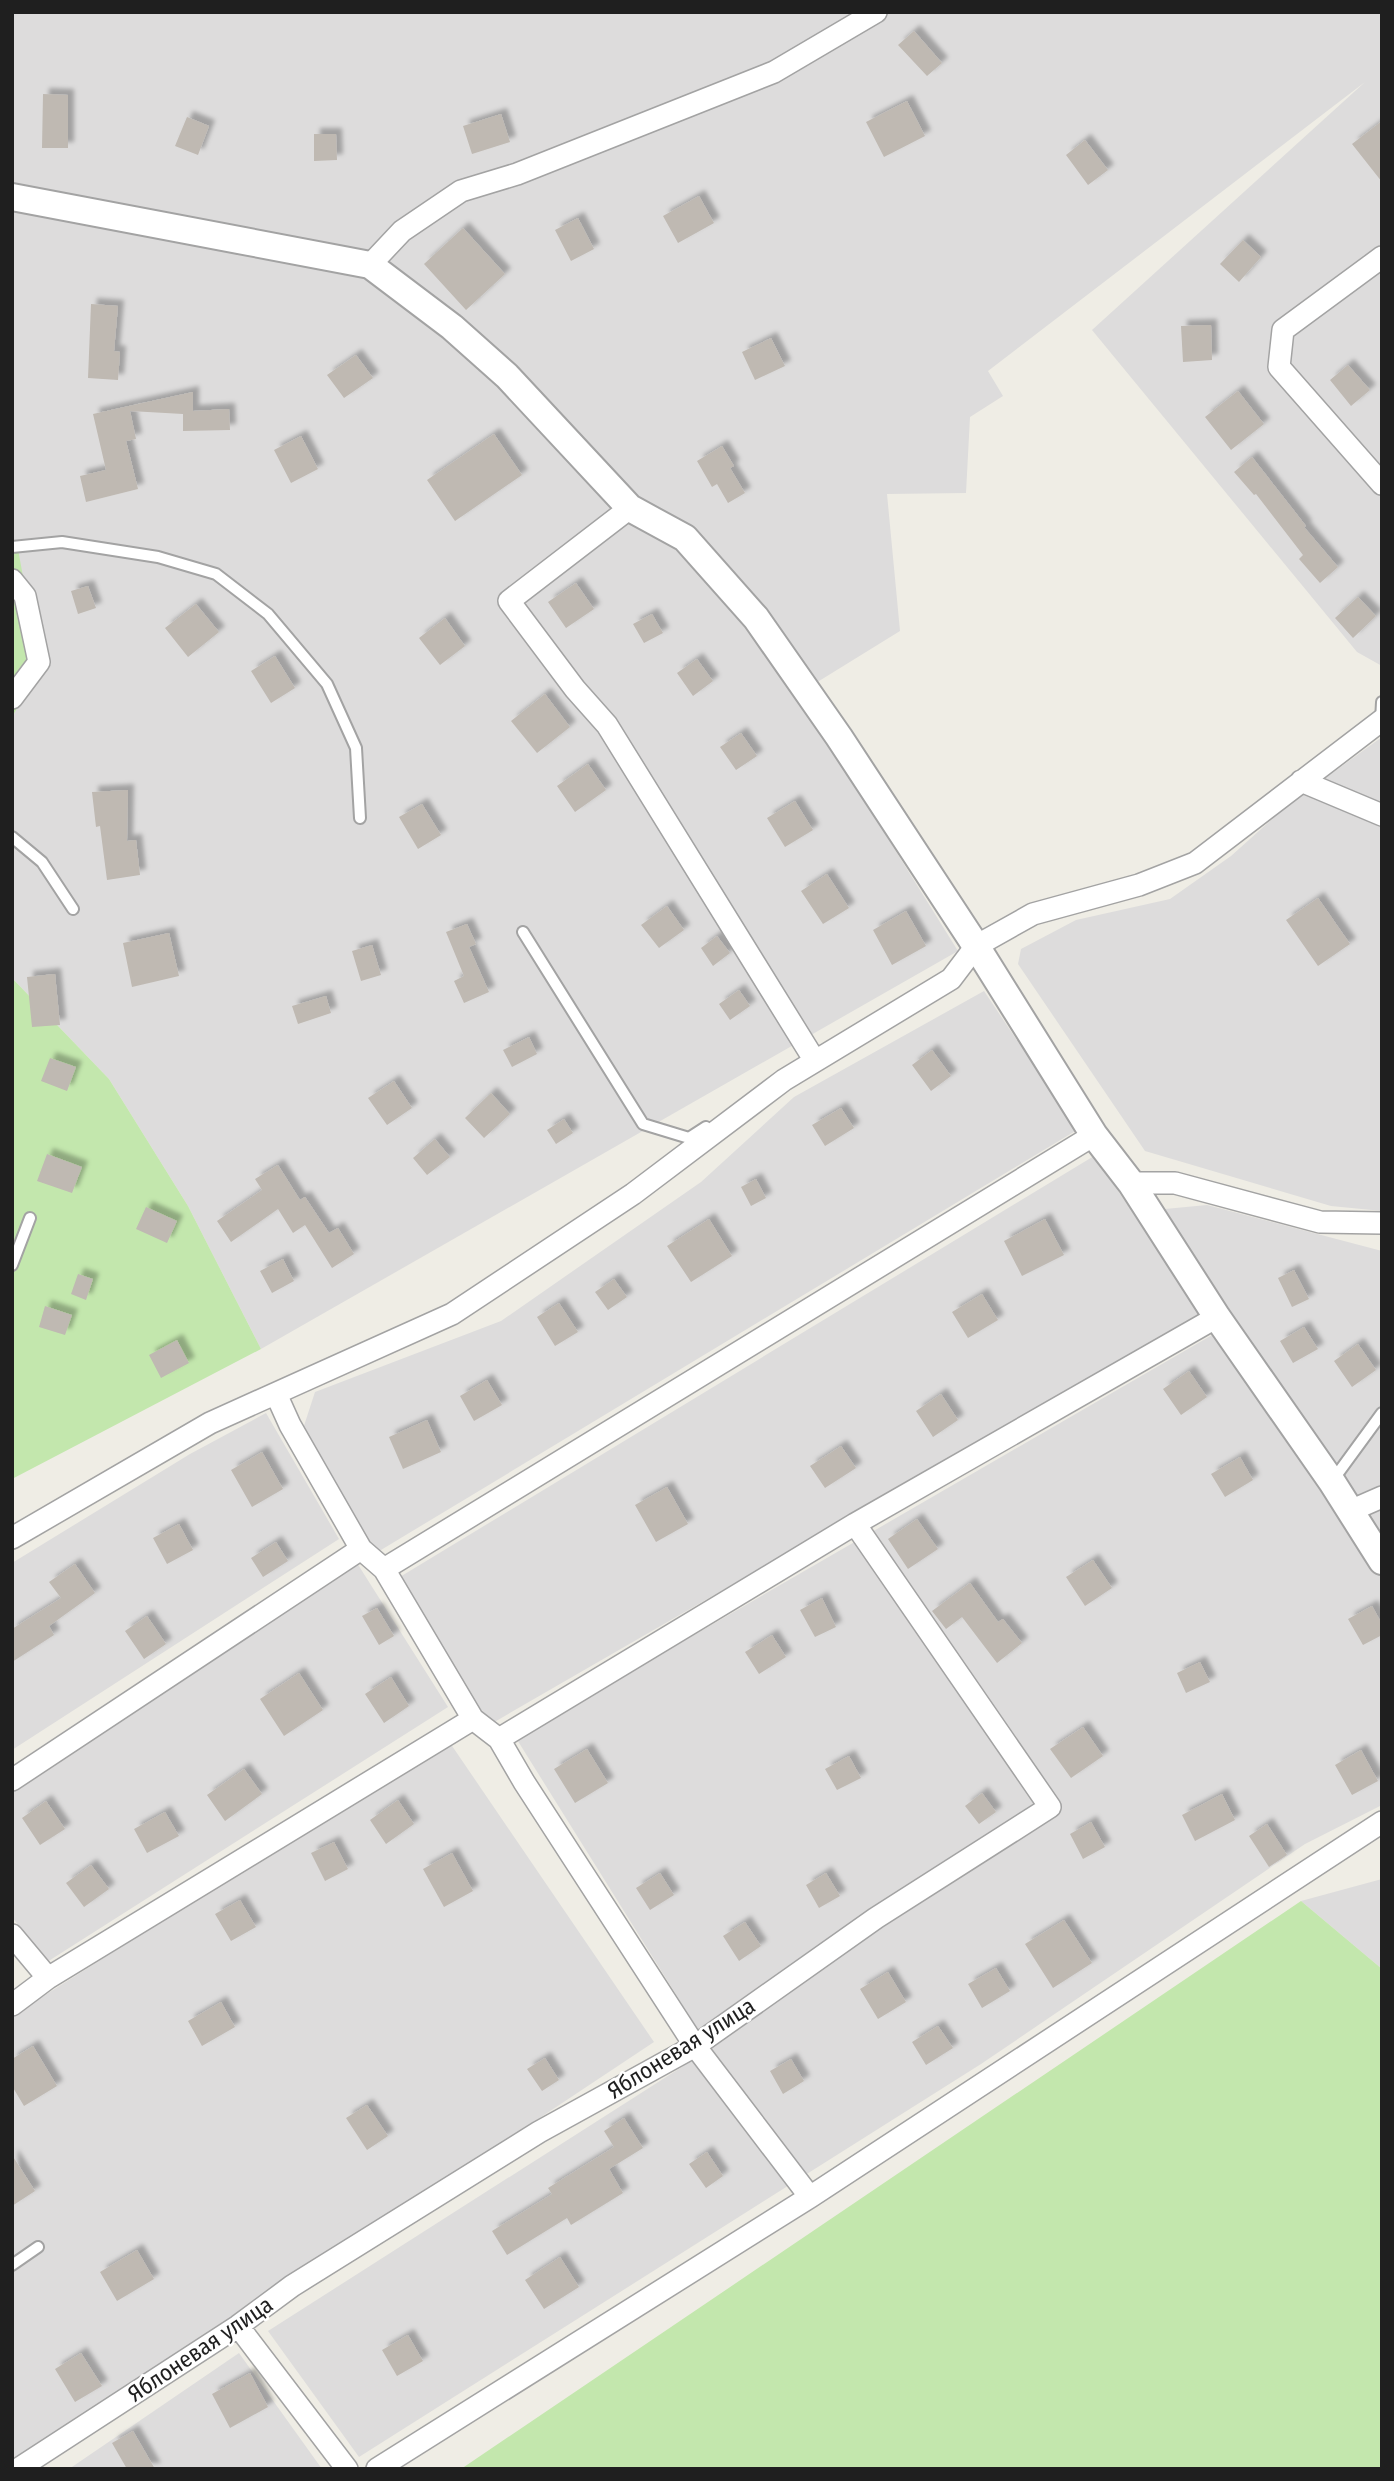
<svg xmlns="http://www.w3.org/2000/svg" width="1394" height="2481" viewBox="0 0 1394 2481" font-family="'Fira Sans Condensed',sans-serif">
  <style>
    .residential { fill: #dddcdc }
    .grass { fill: #c3e7ad }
    .building { fill: #bfb9b2; filter: url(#shadow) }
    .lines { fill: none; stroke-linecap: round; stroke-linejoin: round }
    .service-casing { stroke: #a3a3a3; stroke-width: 14 }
    .minor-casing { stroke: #a3a3a3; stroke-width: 24 }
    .tertiary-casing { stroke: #a3a3a3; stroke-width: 30 }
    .service { stroke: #fff; stroke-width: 10 }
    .minor { stroke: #fff; stroke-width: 21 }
    .tertiary { stroke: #fff; stroke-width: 26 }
    .labels { text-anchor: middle; stroke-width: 5; stroke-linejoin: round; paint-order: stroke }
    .street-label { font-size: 23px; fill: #1f1f1f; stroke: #fff }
  </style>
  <defs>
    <filter id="shadow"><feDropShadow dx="6" dy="-6" stdDeviation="2" flood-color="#0004"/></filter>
  </defs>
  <rect width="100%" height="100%" fill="#efede5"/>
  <path class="residential" d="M12,12h1370v654l-25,-14 -265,-322 273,-248 -377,289 15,25 -33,21 -4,76 -79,1 13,137 -102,63 160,257 -697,398 -73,-143 -79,-127 -97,-101v-261l28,-47 -28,-125z
    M1382,737v474l-51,-5 -186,-55 -127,-187 3,-15 55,-29 94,-21 61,-43 57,-51z
    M984,991l93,139 -706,426 -71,-118 15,-46 186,-71 200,-139 93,-85z
    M1094,1156l108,157 -725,419 -92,-146z
    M1207,1205l175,46v287l-175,-259 -42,-70z
    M1219,1331l163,247v227l-77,39 -324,220 -622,393 -91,-126 442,-282 -194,-311z
    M266,1413l73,126 -327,211v-187l178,-109z
    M357,1563l91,144 -401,255 -35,-45v-125z
    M448,1740l206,302 -627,417 -15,8v-451z
    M1382,1879v90l-81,-68z
    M239,2353l83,116h-253z"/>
  <path class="grass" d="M12,545l6,4 22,121 -28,47z
    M12,978l97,101 79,127 73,143 -249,130z
    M1301,1901l81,68v500h-921z"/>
  <path class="building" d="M914,31l28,32 -15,13 -29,-31z
    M43,94l25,1v53h-26z
    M907,101l18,35 -41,21 -18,-35z
    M501,114l9,28 -38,12 -9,-28z
    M187,117l22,9 -11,29 -23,-9z
    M1382,121v61l-30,-38z
    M314,134h22l1,26 -23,1z
    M1085,140l23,30 -20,15 -22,-30z
    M699,196l15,27 -36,20 -15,-27z
    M578,218l16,31 -23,12 -16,-31z
    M463,228l42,46 -39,36 -42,-46z
    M1243,240l18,17 -22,25 -19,-18z
    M91,304l27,2 -4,45 6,1 -2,28 -30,-2z
    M1211,325l1,35 -29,2 -2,-36z
    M771,338l14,28 -30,14 -13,-28z
    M356,355l17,23 -29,20 -17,-23z
    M1348,365l22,25 -19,16 -21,-26z
    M1238,391l26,33 -33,26 -26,-33z
    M193,392v19l36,-2 1,21 -47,1v-17l-53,-3 6,28 -10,2 12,48 -52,13 -6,-26 26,-6 -13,-56 36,-8v2v-2z
    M494,434l28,41 -67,46 -28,-41z
    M301,436l17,33 -27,14 -17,-33z
    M722,446l12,20 -4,2 15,25 -17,10 -11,-19 -5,3 -15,-26z
    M1252,457l54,69 -2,1 34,40 -18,16 -21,-24 4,-4 -47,-61 -2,1 -20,-23z
    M576,583l18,26 -28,19 -18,-26z
    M88,586l8,22 -18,6 -7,-23z
    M1358,597l18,19 -23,22 -18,-20z
    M196,604l23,28 -31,25 -23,-29z
    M652,614l11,19 -19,10 -11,-19z
    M445,618l20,28 -25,19 -21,-27z
    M275,656l20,32 -24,15 -20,-32z
    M697,659l16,22 -20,15 -16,-23z
    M545,694l25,33 -33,26 -26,-32z
    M741,733l16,23 -21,14 -16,-23z
    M588,764l18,26 -31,22 -18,-26z
    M128,790l-1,51 9,-1 4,35 -33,5 -7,-54 -4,1 -4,-35z
    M795,801l18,29 -28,17 -18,-29z
    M422,804l19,31 -23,14 -19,-32z
    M827,874l22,34 -26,16 -22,-33z
    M1318,898l32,46 -32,22 -32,-46z
    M667,906l17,24 -25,18 -18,-23z
    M906,911l20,35 -34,19 -19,-35z
    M467,924l9,20 -7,3 20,45 -25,11 -10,-22 10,-5 -18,-44z
    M169,933l10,43 -47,11 -9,-44z
    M717,936l13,17 -17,13 -12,-18z
    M372,945l9,30 -20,6 -9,-30z
    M55,974l5,51 -28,2 -5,-50z
    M739,990l11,16 -20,14 -11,-16z
    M326,996l5,17 -33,11 -6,-18z
    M529,1037l8,17 -25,13 -9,-17z
    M932,1050l19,26 -20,15 -19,-26z
    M50,1058l26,9 -9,24 -26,-10z
    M394,1081l18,27 -25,17 -19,-27z
    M491,1093l19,21 -26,24 -19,-20z
    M841,1108l13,20 -29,18 -13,-21z
    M564,1119l9,14 -17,11 -9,-14z
    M435,1139l15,18 -23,18 -14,-17z
    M47,1154l35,13 -10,26 -35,-12z
    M278,1165l22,35 5,-3 24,36 9,-5 16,26 -22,14 -27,-43 -12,8 -15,-24 -47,33 -14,-21 45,-31 -7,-11z
    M756,1179l10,19 -15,8 -10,-19z
    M146,1207l31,14 -10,22 -31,-14z
    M709,1219l23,37 -41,26 -24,-36z
    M1045,1219l19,36 -42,21 -18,-35z
    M283,1259l11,22 -22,12 -12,-22z
    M1294,1270l15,29 -17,8 -14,-29z
    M78,1274l15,5 -7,21 -15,-6z
    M614,1279l13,18 -19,13 -13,-18z
    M982,1294l16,26 -30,18 -16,-26z
    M559,1303l19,29 -23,14 -18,-29z
    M45,1306l27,9 -7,20 -26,-8z
    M1304,1327l14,22 -25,14 -13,-22z
    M177,1340l12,23 -28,15 -12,-23z
    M1358,1344l18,26 -24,17 -18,-26z
    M1189,1371l18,26 -26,18 -18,-26z
    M487,1380l15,25 -28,16 -14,-25z
    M941,1394l17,26 -25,17 -17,-26z
    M427,1420l14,32 -38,17 -14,-32z
    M841,1446l15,22 -31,20 -15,-22z
    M262,1452l21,37 -31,18 -21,-37z
    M1240,1457l13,23 -28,17 -14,-23z
    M667,1487l21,37 -32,18 -21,-37z
    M917,1519l21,30 -30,20 -20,-30z
    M179,1524l14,26 -26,14 -14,-26z
    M276,1542l12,19 -25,16 -12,-19z
    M1093,1560l19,28 -27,18 -19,-29z
    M75,1564l20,29 -46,33 5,9 -42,27v-33l49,-31 -12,-16z
    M970,1583l28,39 5,-3 19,24 -25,20 -35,-46 -16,12 -14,-18z
    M822,1598l14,29 -21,10 -15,-27z
    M1372,1606l10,18v11l-19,10 -15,-26z
    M377,1608l17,28 -15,9 -17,-29z
    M147,1616l19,28 -22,15 -19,-28z
    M772,1635l14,22 -27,17 -14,-22z
    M1200,1662l10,20 -24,11 -9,-20z
    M299,1673l24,37 -39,26 -24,-37z
    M391,1677l18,29 -25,17 -19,-29z
    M1083,1727l20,29 -32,22 -21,-29z
    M587,1749l21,34 -33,20 -21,-34z
    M1361,1750l17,31 -26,14 -17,-30z
    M849,1756l12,22 -24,12 -12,-21z
    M244,1769l18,25 -37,27 -18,-26z
    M982,1793l14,19 -17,12 -14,-18z
    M1222,1794l13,26 -40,21 -13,-26z
    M398,1800l16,24 -28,20 -16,-24z
    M46,1801l19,28 -25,16 -18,-27z
    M165,1812l14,24 -32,17 -13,-24z
    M1091,1822l14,25 -22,12 -13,-25z
    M1267,1824l20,31 -18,12 -20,-31z
    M334,1842l14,27 -23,12 -14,-28z
    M452,1853l21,38 -29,16 -21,-38z
    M91,1865l18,24 -25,18 -18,-24z
    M660,1873l14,22 -24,15 -14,-22z
    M826,1873l14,23 -21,12 -13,-23z
    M240,1900l16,27 -25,14 -16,-27z
    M1064,1920l28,43 -39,25 -28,-44z
    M745,1922l16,24 -22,15 -16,-25z
    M996,1968l14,23 -28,17 -14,-24z
    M888,1972l18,30 -28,17 -18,-30z
    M221,2002l14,25 -33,19 -14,-25z
    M938,2026l15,22 -27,17 -14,-23z
    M33,2046l24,40 -33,20 -12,-20v-27z
    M545,2058l14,22 -17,11 -15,-22z
    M791,2059l13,22 -21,13 -13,-23z
    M367,2105l21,31 -21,14 -21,-32z
    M624,2118l19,30 -34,21 14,24 -52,32 -4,-7 -60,37 -15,-24 60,-37 -4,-6 66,-41 -10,-16z
    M707,2152l16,24 -17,12 -17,-24z
    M12,2155l23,36 -23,15z
    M137,2250l17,29 -37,22 -17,-29z
    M560,2257l19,30 -35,22 -19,-29z
    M408,2335l15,26 -26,15 -15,-26z
    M81,2353l21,33 -27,16 -20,-33z
    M250,2373l18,34 -38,21 -18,-34z
    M133,2431l22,38h-28l-15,-26z"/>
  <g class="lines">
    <defs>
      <path id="service" d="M12,547l50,-5 96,15 58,17 52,40 59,70 29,64 4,70
        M1381,721l1,-19
        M12,837l30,25 31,47
        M523,932l120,192 46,14 17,-11
        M12,1265l18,-47
        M1333,1480l49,-67
        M12,2265l26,-18"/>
      <path id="minor" d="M1382,257l-99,73 -4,37 103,117
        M370,265l32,-34 59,-40 56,-17 257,-102 102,-60
        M630,508l-121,93 66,88 32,36 208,336
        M12,580l13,16 14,66 -27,36
        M1301,781l81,34
        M1131,1183h44l145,39 62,1
        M276,1394l14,31 71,124 23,20 89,150 26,20 25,43 171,264 115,151
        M1350,1511l32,-14
        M12,1538l198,-115 242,-109 181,-120 151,-114 167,-101 25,-33 57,-32 106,-29 56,-22 187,-143
        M384,1569l710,-434
        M499,1739l356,-215 362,-207
        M12,1780l349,-231
        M12,1935l36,43
        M12,2005l36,-27 425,-259
        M238,2326l109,143
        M18,2469l220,-143 54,-40 247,-154 156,-86 181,-128 174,-111 -195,-283
        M377,2469l433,-272 572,-375"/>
      <path id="tertiary" d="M12,197l358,68 82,62 55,49 123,132 55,30 71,80 83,119 137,209 118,189 37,48 86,134 115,165 50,79"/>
    </defs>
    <use href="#service" class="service-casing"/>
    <use href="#minor" class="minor-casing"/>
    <use href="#tertiary" class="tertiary-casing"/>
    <use href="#service" class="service"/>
    <use href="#minor" class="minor"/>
    <use href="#tertiary" class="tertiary"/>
  </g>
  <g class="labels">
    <g class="street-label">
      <text transform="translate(681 2048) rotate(-32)" y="8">Яблоневая улица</text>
      <text transform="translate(200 2349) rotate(-34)" y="8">Яблоневая улица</text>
    </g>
  </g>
  <rect width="1394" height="2481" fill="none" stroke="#1f1f1f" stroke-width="28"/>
</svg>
